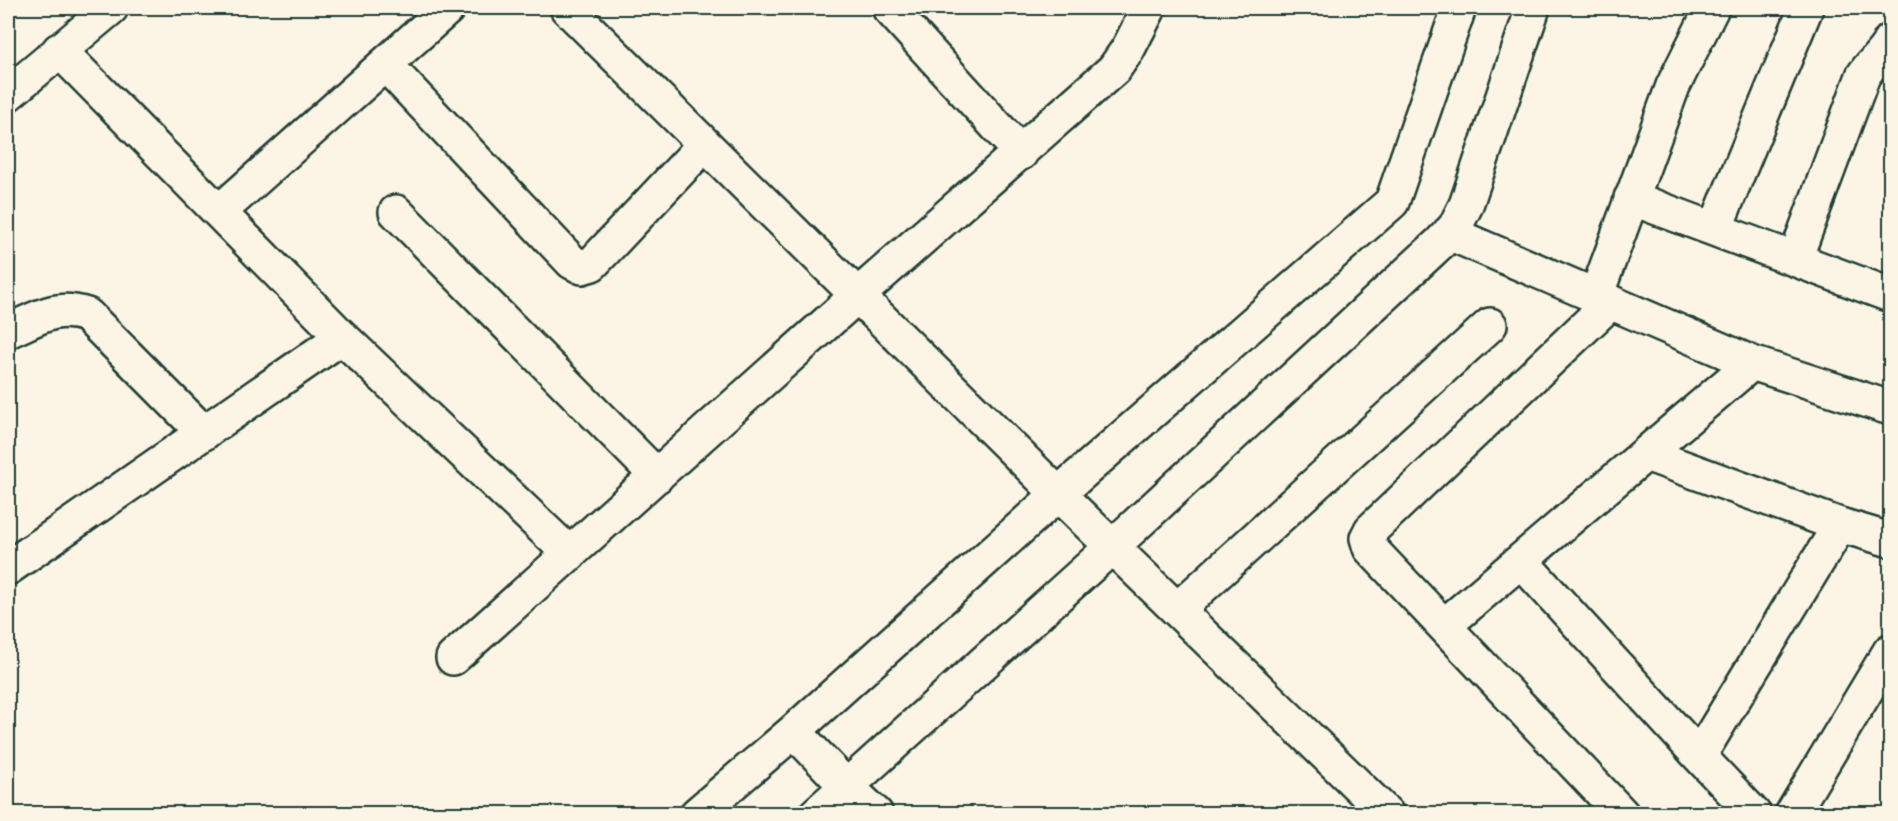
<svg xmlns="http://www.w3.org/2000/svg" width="1898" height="821" viewBox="0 0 1898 821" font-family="'Gochi Hand',sans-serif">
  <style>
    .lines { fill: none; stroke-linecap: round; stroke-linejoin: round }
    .street-casing { stroke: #1f3d34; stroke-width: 38 }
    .street { stroke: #fcf5e5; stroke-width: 33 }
  </style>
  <rect width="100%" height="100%" fill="#fcf5e5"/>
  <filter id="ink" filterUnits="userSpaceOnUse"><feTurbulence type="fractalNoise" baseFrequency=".0167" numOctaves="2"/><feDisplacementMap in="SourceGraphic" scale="12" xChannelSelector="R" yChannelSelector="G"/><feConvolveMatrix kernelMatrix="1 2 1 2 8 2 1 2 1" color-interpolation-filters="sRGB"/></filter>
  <g filter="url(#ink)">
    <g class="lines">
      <defs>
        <path id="street" d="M567,8l491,486 329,320
          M889,8l132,145
          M59,50l283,287 228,217
          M385,64l187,198 10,5 10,-3 112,-119
          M8,94l103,-86
          M1631,198l259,97
          M219,212l229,-204
          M396,212l261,264
          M1715,229l91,-221
          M1449,233l303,130 138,45
          M1795,259l68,-183c8,-13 21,-22 27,-35
          M1596,296l77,-210 39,-78
          M1611,302l-240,228 -4,8 3,10 252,266
          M8,331c29,-12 47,-27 79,-16l117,118
          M1646,454l194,71 50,15
          M1521,561l178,195 55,58
          M8,568l334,-231
          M1178,609l312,-284
          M1444,626l308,-263
          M453,658l405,-363 256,-226 14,-20 21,-41
          M794,731l52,55 30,28
          M1699,756l141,-231
          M697,814l97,-83 264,-237 334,-292 67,-194
          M816,814l297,-268 327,-303 15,-16 11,-22 67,-197
          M1792,814l98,-163"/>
      </defs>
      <use href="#street" class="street-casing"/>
      <use href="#street" class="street"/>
    </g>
  </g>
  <rect width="1898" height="821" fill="none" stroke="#fcf5e5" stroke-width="30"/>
  <rect x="15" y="15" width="1868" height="791" fill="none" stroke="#1f3d34" stroke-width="2" filter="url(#ink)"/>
</svg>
